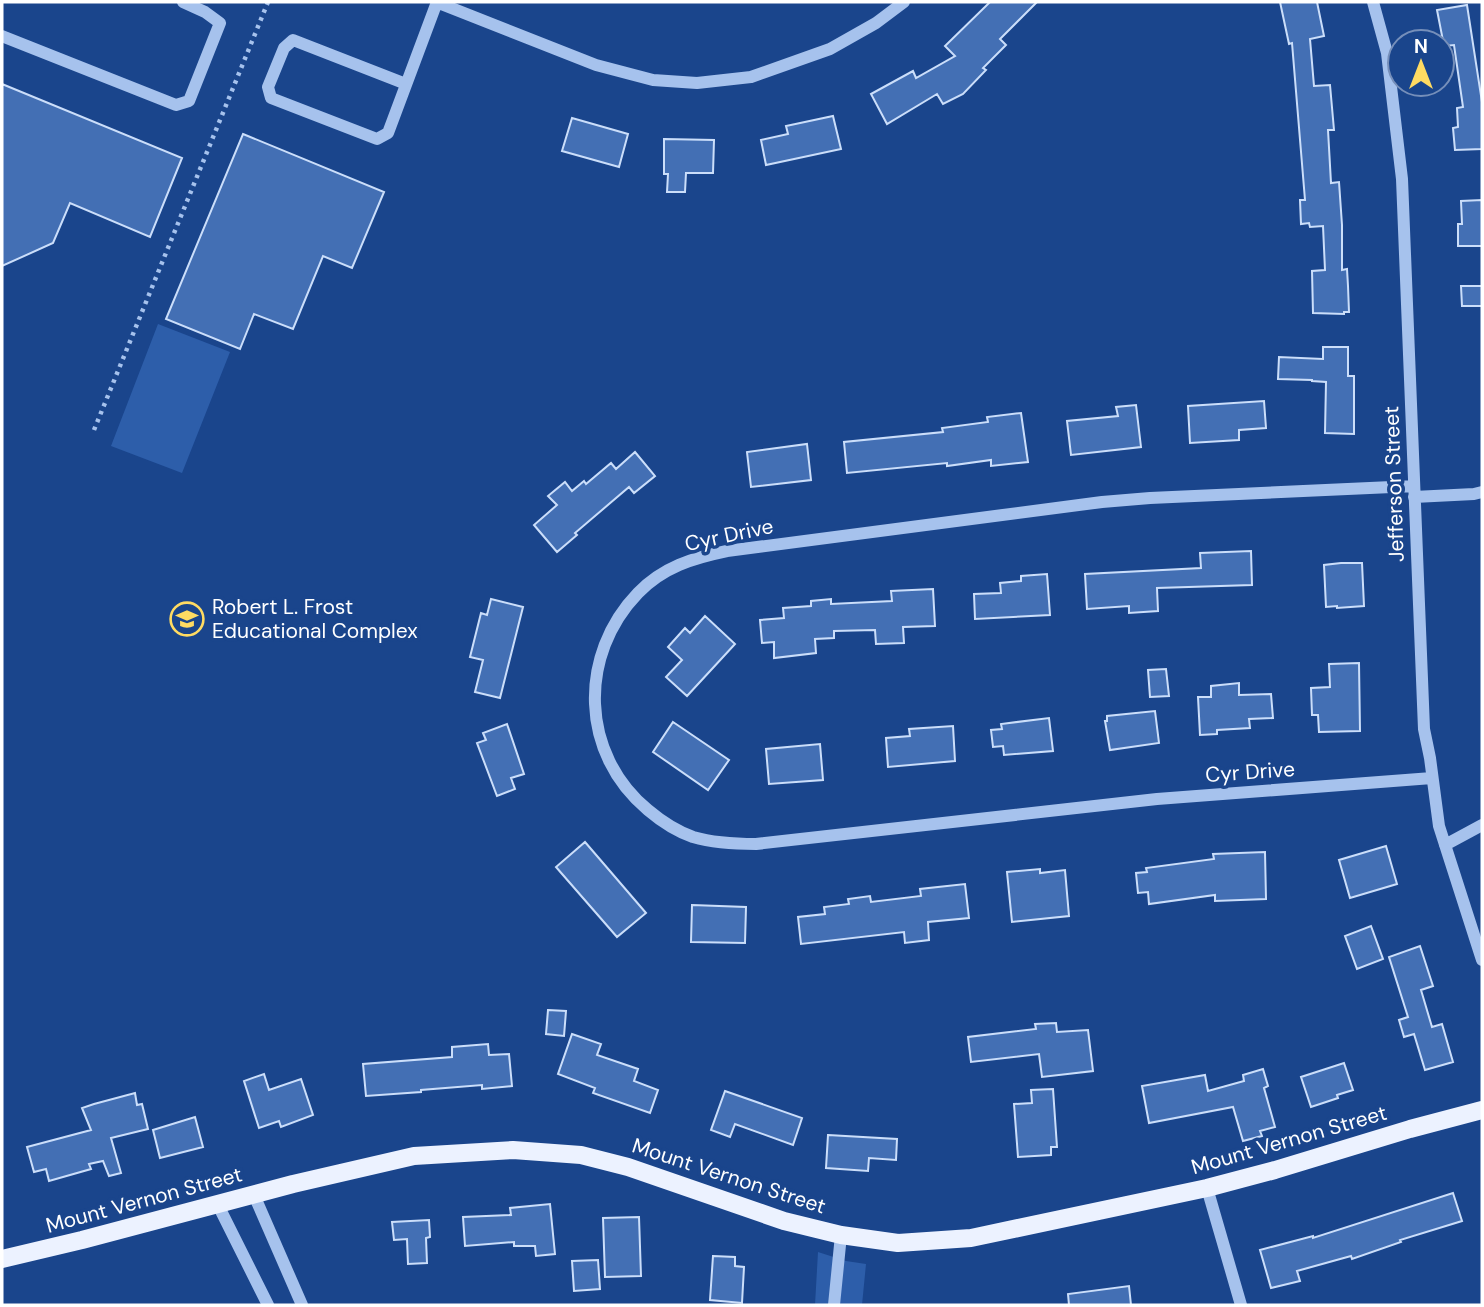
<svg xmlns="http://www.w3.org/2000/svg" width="1484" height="1307" viewBox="0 0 1484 1307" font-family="'DM Sans',sans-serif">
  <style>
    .green { fill: #2d5eaa }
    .building { fill: #436fb4; stroke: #cbdefa; stroke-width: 2 }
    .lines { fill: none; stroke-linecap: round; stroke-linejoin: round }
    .path { stroke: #a6c2ed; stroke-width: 4.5; stroke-dasharray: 3.5 5; stroke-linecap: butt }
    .minor { stroke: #a6c2ed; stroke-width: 12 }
    .major { stroke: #ecf2ff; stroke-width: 18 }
    .labels { text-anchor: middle; stroke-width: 7; stroke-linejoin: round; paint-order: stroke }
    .street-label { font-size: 21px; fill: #fff; stroke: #1a458c }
    .poi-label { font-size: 21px; fill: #fff; stroke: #1a458c; text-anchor: start }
  </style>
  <rect width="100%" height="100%" fill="#1a458c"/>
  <path class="green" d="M158,324l72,28 -48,121 -71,-27z
    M818,1252l28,9 20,3 -4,41h-47z"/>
  <path class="building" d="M990,2h47l-37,37 6,6 -23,23 3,2 -23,24 -20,10 -6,-10 -50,30 -16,-30 42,-23 3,7 39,-22 -10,-10z
    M1280,2h37l7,34 -14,3 4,47 16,-1 4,45h-6l3,53 8,-1 3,43v45l5,-1 1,17 1,26h-5v2l-31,-1 -1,-42 13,-1 -2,-44 -13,1 -1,-4 -8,1 -1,-24h5l-13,-157 -3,1z
    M1467,5l15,97v47l-27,1 -2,-22 5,-1 -1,-19 6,-1 -9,-62 -10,1 -7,-36z
    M2,84l180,74 -32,79 -80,-34 -17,40 -51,23z
    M833,116l8,33 -75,16 -5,-25 27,-6 -2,-8z
    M572,118l56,16 -9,33 -57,-16z
    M243,134l141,58 -32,76 -29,-12 -30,73 -39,-15 -14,35 -74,-30z
    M664,139l50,1 -1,33h-27l-1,19h-18l1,-18h-4z
    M1482,200v46h-24v-22h4l-1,-23z
    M1461,286h21v20h-20z
    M1323,347h25v29h6v58l-29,-1 1,-51 -14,-1v-1l-34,-1 1,-22 44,2z
    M1264,401l2,27 -27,2v10l-49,3 -2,-37z
    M1136,405l5,42 -70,8 -4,-34 51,-5 -2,-9z
    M1021,413l7,49 -37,4v-6l-44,6v-3l-100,10 -3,-31 99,-10 -1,-4 46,-6 -1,-5z
    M807,444l4,36 -60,7 -4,-35z
    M635,452l20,24 -21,17 -5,-6 -54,46 2,2 -20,17 -23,-27 23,-20 -9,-9 17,-14 7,9 12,-10 2,3 25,-21 5,6z
    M1251,551l1,34 -95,3 1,23 -29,2v-7l-42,3 -2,-35 116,-6 -1,-15z
    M1341,563h21l2,43 -27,2v-2l-11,1 -2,-42z
    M1047,574l3,41 -75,4 -1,-25 27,-1 -1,-10 21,-2v-5z
    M933,589l2,37 -32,1 1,16 -28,1 -1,-14 -41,1v7l-19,1 1,14 -42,5v-16l-12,1 -2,-23 24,-2 -1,-10 28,-2v-5l20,-2v5l61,-3 -1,-10z
    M491,599l32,8 -23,91 -25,-6 8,-32 -13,-3 11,-44 6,2z
    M705,616l30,28 -48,52 -21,-19 16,-17 -14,-13 17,-19 5,5z
    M1359,663l1,68 -41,1 -1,-17h-6l-1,-27 19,-1 -1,-23z
    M1166,669l3,27 -19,1 -2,-27z
    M1239,683v12l32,-1 2,24 -24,1 1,9 -33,2v4l-17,1 -2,-38h13v-11z
    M1155,711l4,32 -49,7 -5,-29h2v-5z
    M1049,718l4,33 -49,4 -1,-9 -10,1 -2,-17 11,-1 -1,-5z
    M673,722l56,38 -21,30 -55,-38z
    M507,724l17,50 -13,4 4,11 -18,7 -20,-53 9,-3 -3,-7z
    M953,726l2,35 -67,6 -2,-29 24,-2 -1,-7z
    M820,744l3,36 -54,4 -3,-35z
    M585,842l61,71 -29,24 -61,-70z
    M1386,846l11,38 -47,14 -11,-38z
    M1265,852l1,47 -51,2v-6l-66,9 -1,-12 -10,1 -2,-20 11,-1 -1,-4 68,-9 -1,-5z
    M1040,869v4l25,-3 4,46 -57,6 -5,-50z
    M965,884l4,34 -41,4 1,18 -24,3 -1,-11 -103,12 -3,-27 27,-3 -1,-7 25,-3 -1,-5 22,-3 1,6 50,-6 -1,-7z
    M692,905l54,2 -1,36 -54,-1z
    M1371,926l12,33 -26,10 -12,-33z
    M1420,946l13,40 -12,4 11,37 10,-3 11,38 -28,8 -11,-36 -10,3 -5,-17 9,-3 -19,-60z
    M548,1010l18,1 -2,25 -18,-2z
    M1056,1023l1,9 31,-2 5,41 -51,6 -3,-23 -68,8 -3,-25 68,-8 -1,-5z
    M572,1034l29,10 -4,11 41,14 -4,12 24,9 -8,23 -57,-20 2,-5 -37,-14z
    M488,1044l1,11 20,-1 3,32 -30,3v-4l-61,5v2l-55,4 -3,-32 89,-7v-10z
    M1344,1063l9,27 -16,5 1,3 -27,9 -10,-30z
    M1263,1069l5,17 -4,2 11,39 -15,4 2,5 -19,5 -10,-34 -84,16 -7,-37 63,-11 3,16 36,-10 -1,-6z
    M264,1074l5,16 32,-11 12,36 -32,12 -2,-6 -20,7 -15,-47z
    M1053,1089l4,58h-6v8l-33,2 -4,-53 18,-1 -1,-13z
    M725,1091l77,27 -9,27 -58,-21 -5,13 -19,-7z
    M135,1093l2,12 5,-1 6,25 -37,9 10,35 -12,3 -6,-15 -14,3 2,5 -42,12 -3,-12 -12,3 -7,-25 64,-17 -9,-22 12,-4z
    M195,1117l8,30 -43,11 -7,-28z
    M828,1135l69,4 -1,21 -27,-2 -1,13 -42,-3z
    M1453,1193l9,28 -62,19 1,2 -49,17 -1,-3 -54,15 3,10 -29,7 -11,-38 53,-14v2z
    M550,1204l5,50 -19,2 -1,-10h-21v-4l-49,4 -2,-29 48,-2 -1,-7z
    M639,1217l2,59 -36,1 -2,-59z
    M429,1220l1,17 -4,1 1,25 -19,1 -1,-25 -13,1 -2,-18z
    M713,1256l22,1v9l9,1 -2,36 -32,-3z
    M598,1260l2,29 -26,2 -2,-30z
    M1129,1286l2,19h-62l-1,-11z"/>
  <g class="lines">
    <path class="path" d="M94,430l174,-428"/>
    <path class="minor" d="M436,2l160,63 57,15 44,3 54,-6 79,-28 46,-26 28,-21
      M1373,2l14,51 15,126 22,550 6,29 9,68 43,134
      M2,36l174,69 13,-4 31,-78 -15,-11 -22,-10
      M406,84l-113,-44 -9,8 -16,39 3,11 106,41 11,-6 49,-131
      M1414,486l-264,12 -48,4 -375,49c-34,7 -64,16 -89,42 -60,62 -58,161 10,217 13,11 28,21 45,27 21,6 41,7 63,7l401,-45 275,-21
      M1414,497l60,-3 8,-2
      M1445,845l37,-20
      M1207,1188l34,117
      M254,1195l48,110
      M218,1205l50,100
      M834,1305l7,-70"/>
    <path class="major" d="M2,1259l80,-19 211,-56 121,-28 99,-6 68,5 47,12 156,54 57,14 57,8 73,-5 236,-50 68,-18 135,-41 72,-19"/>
  </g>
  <defs>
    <symbol id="school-ring" viewBox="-11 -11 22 22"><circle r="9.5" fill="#1a458c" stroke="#ffdb62" stroke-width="1.5"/><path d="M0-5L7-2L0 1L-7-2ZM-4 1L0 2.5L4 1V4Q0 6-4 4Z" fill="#ffdb62"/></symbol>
  </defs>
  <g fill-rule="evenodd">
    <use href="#school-ring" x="168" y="600" width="38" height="38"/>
  </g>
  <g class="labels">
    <g class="street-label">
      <text transform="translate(1394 484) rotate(-92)" y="7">Jefferson Street</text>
      <text transform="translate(729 535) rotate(-12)" y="7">Cyr Drive</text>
      <text transform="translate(1250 772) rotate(-4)" y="7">Cyr Drive</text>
      <text transform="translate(1289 1140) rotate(-16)" y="7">Mount Vernon Street</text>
      <text transform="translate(729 1176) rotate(18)" y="7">Mount Vernon Street</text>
      <text transform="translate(144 1200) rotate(-15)" y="7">Mount Vernon Street</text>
    </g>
    <g class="poi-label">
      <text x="212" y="614">Robert L. Frost<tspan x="212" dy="24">Educational Complex</tspan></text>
    </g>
  </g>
  <rect width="1484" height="1307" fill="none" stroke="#ffffff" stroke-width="7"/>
  <g transform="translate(1421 63)"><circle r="33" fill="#1a458c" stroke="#768fba" stroke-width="2"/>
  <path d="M0-5L12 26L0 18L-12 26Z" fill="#ffdb62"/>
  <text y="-10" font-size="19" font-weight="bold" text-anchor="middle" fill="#ffffff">N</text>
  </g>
</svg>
